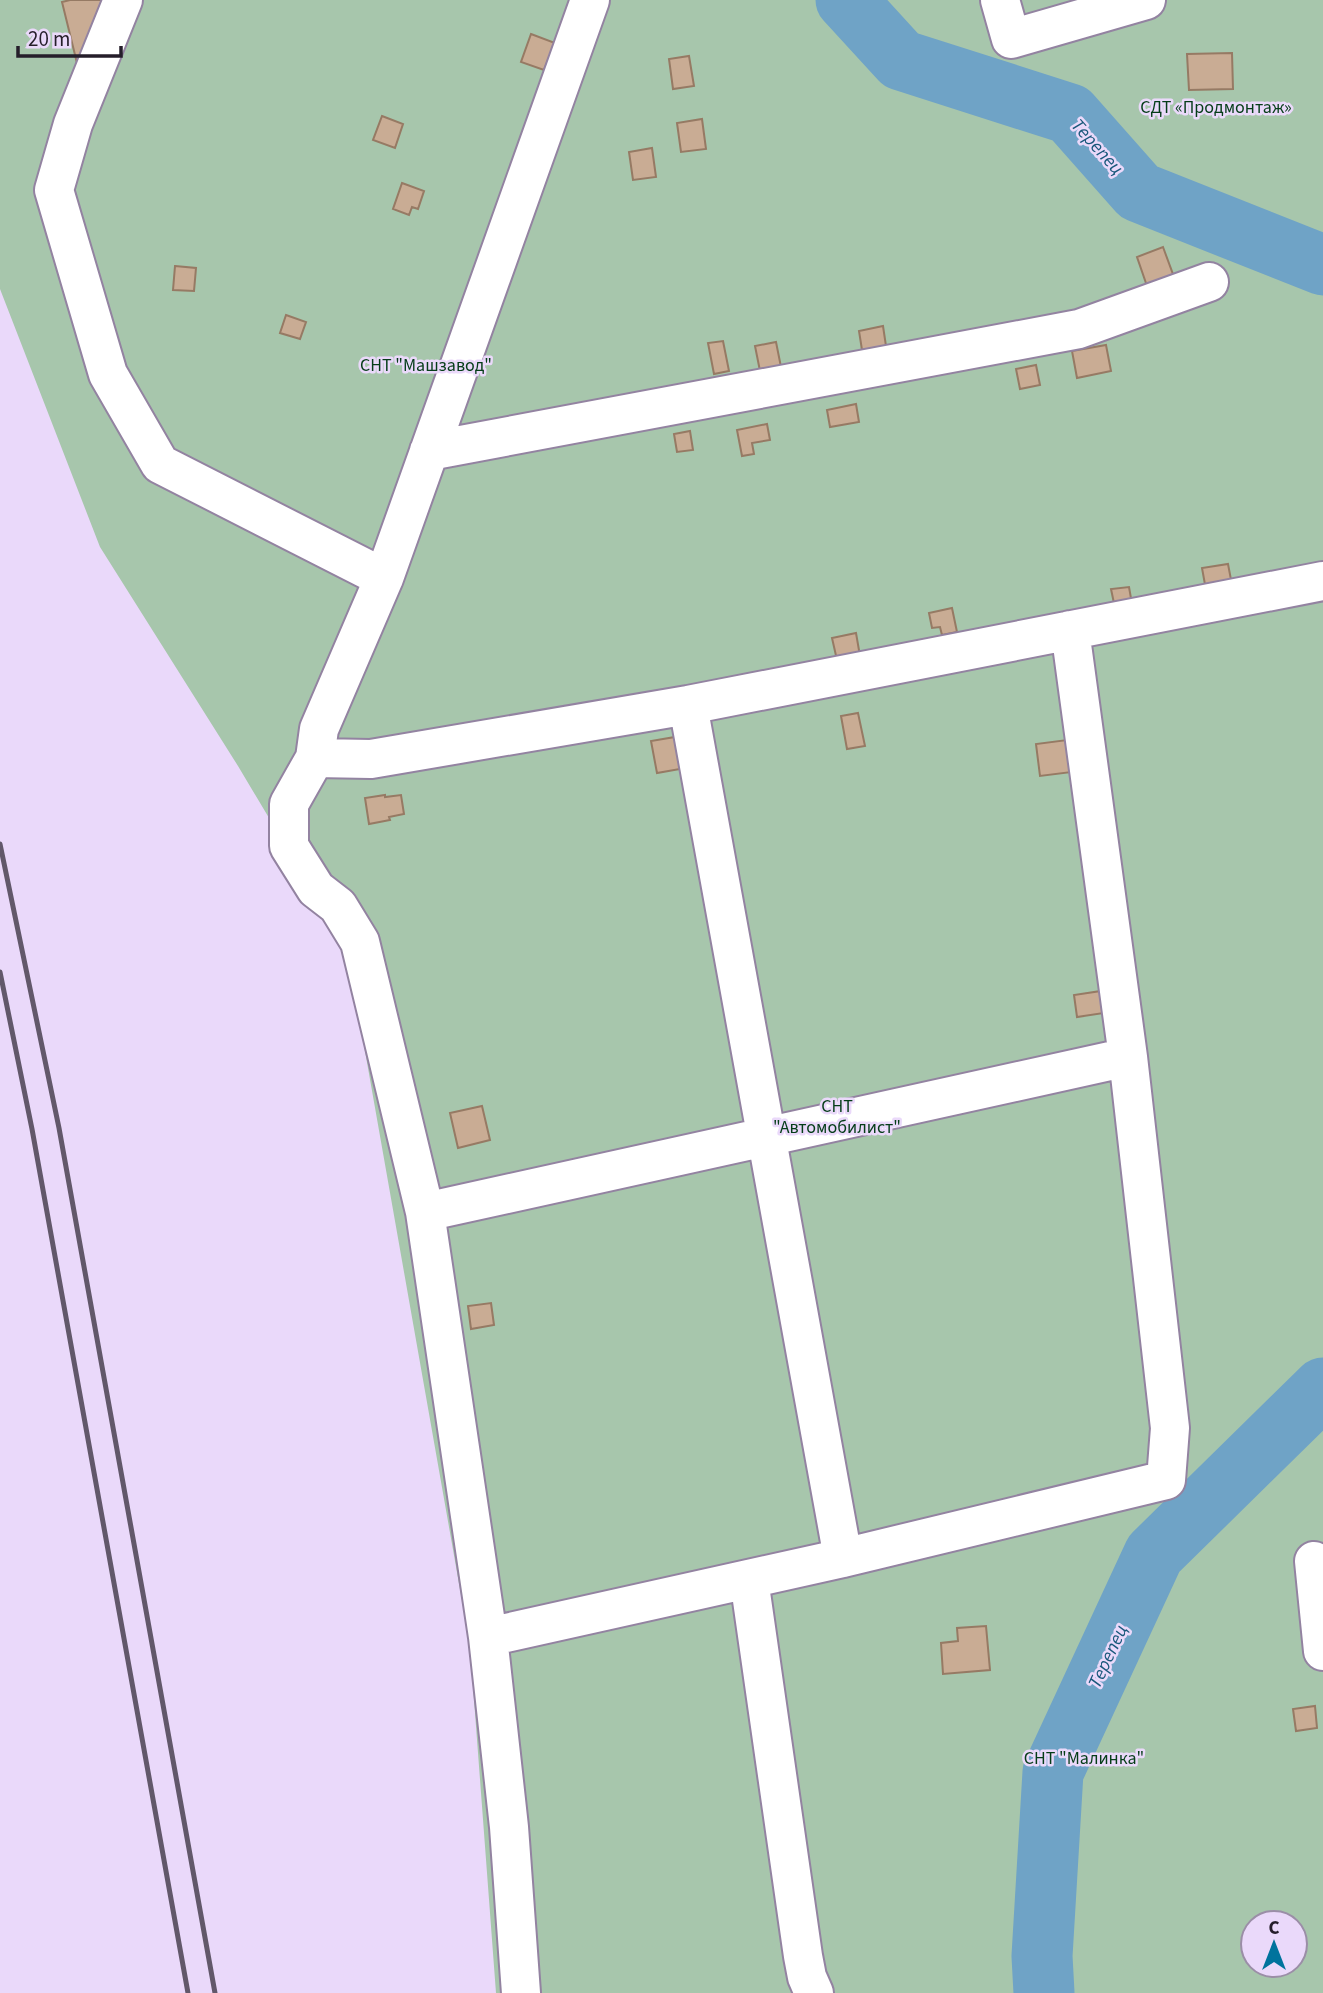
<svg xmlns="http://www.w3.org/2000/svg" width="1323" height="1993" viewBox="0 0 1323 1993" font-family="'Source Sans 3',sans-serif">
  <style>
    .green { fill: #a7c6ac; fill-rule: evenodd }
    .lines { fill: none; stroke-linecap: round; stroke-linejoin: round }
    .river { stroke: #6fa3c6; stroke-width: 61 }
    .building { fill: #c9ac94; stroke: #967a64; stroke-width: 2 }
    .minor-casing { stroke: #9383a1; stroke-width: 42 }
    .minor { stroke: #fff; stroke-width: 38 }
    .rail { stroke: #62586a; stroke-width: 5 }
    .labels { text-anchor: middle; stroke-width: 5; stroke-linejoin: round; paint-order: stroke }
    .park-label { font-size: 18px; fill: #053d18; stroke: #ead9fa }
    .water-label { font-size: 19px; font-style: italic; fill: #19587b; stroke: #ead9fa }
  </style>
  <rect width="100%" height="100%" fill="#ead9fa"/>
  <path class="green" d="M0,0h1323v1993h-827l-26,-347 -123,-697 -109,-183 -138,-219 -100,-258zM1253,1923h42v42h-42z"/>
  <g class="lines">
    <path class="river" d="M846,0l55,60 169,54 69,78 184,73
      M1044,1993l-2,-37 11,-184 101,-218 169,-166"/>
  </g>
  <path class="building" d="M70,0h33l-25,67 -16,-65z
    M531,34l24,9 -11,27 -23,-8z
    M1232,53l1,36 -44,1 -2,-36z
    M689,56l5,30 -21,3 -4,-30z
    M382,116l21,8 -8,24 -22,-8z
    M702,119l4,30 -25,3 -4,-29z
    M652,148l4,29 -23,3 -4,-28z
    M402,183l22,8 -6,18 -6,-2 -3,8 -16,-6z
    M1163,247l11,30 -27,9 -10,-29z
    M175,266l21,2 -2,23 -21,-1z
    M286,315l20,7 -6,17 -20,-6z
    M883,326l3,20 -24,4 -3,-19z
    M723,341l6,30 -15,3 -6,-31z
    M776,342l5,25 -21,4 -5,-25z
    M1106,345l5,26 -34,7 -5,-27z
    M1036,365l4,20 -20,4 -4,-20z
    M856,404l3,18 -29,5 -3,-17z
    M767,424l3,16 -18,3 2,11 -12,2 -5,-26z
    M690,431l3,19 -16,2 -3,-18z
    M1228,564l4,21 -26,5 -4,-22z
    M1129,587l3,17 -17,4 -4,-19z
    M952,608l5,24 -15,3 -2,-8 -8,1 -3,-15z
    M856,633l4,23 -23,4 -5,-22z
    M858,713l7,33 -18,3 -6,-33z
    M675,737l5,32 -23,4 -6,-32z
    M1067,740l5,32 -32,4 -4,-32z
    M385,795v2l16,-2 3,19 -15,3 1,3 -21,4 -4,-26z
    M1101,991l3,22 -27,4 -3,-22z
    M482,1106l8,34 -32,8 -8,-35z
    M491,1303l3,22 -23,4 -3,-23z
    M986,1626l4,44 -47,4 -2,-31 17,-2 -1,-13z
    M1315,1706l2,22 -21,3 -3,-22z"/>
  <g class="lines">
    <defs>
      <path id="minor" d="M123,0l-50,124 -19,66 54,184 52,90 224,114 206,-578
        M1000,0l11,39 135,-39
        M429,451l650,-122 130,-47
        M384,578l-65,151 -4,29 -26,46v42l27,43 22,17 22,36 65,270 63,425 21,190 12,166
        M688,705l155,853
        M315,758l56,1 317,-54 635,-124
        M425,1212l703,-155
        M1314,1561l9,90
        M749,1579l54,377 4,21 7,16
        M488,1637l355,-79 323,-78 4,-52 -42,-371 -58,-427"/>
    </defs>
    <use href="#minor" class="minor-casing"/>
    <use href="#minor" class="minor"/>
    <path class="rail" d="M0,844l59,284 156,865
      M0,972l32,157 156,864"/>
  </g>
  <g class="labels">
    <g class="park-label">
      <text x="1216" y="113">СДТ «Продмонтаж»</text>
      <text x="426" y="371">СНТ "Машзавод"</text>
      <text x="837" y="1112">СНТ<tspan x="837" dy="21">"Автомобилист"</tspan></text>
      <text x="1084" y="1764">СНТ "Малинка"</text>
    </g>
    <g class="water-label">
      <text transform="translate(1098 146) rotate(48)" y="7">Терепец</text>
      <text transform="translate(1107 1656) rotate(-65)" y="7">Терепец</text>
    </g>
  </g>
  <g transform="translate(1274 1944)"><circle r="33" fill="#ead9fa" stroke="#9b8ea7" stroke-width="2"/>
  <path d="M0-5L12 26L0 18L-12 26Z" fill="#00739d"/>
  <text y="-10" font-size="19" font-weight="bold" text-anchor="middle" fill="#251e2a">С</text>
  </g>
  <path d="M18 46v10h103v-10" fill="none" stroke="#251e2a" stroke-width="3.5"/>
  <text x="28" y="46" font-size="21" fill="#251e2a" stroke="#ead9fa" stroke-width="5" paint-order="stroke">20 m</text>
</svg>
